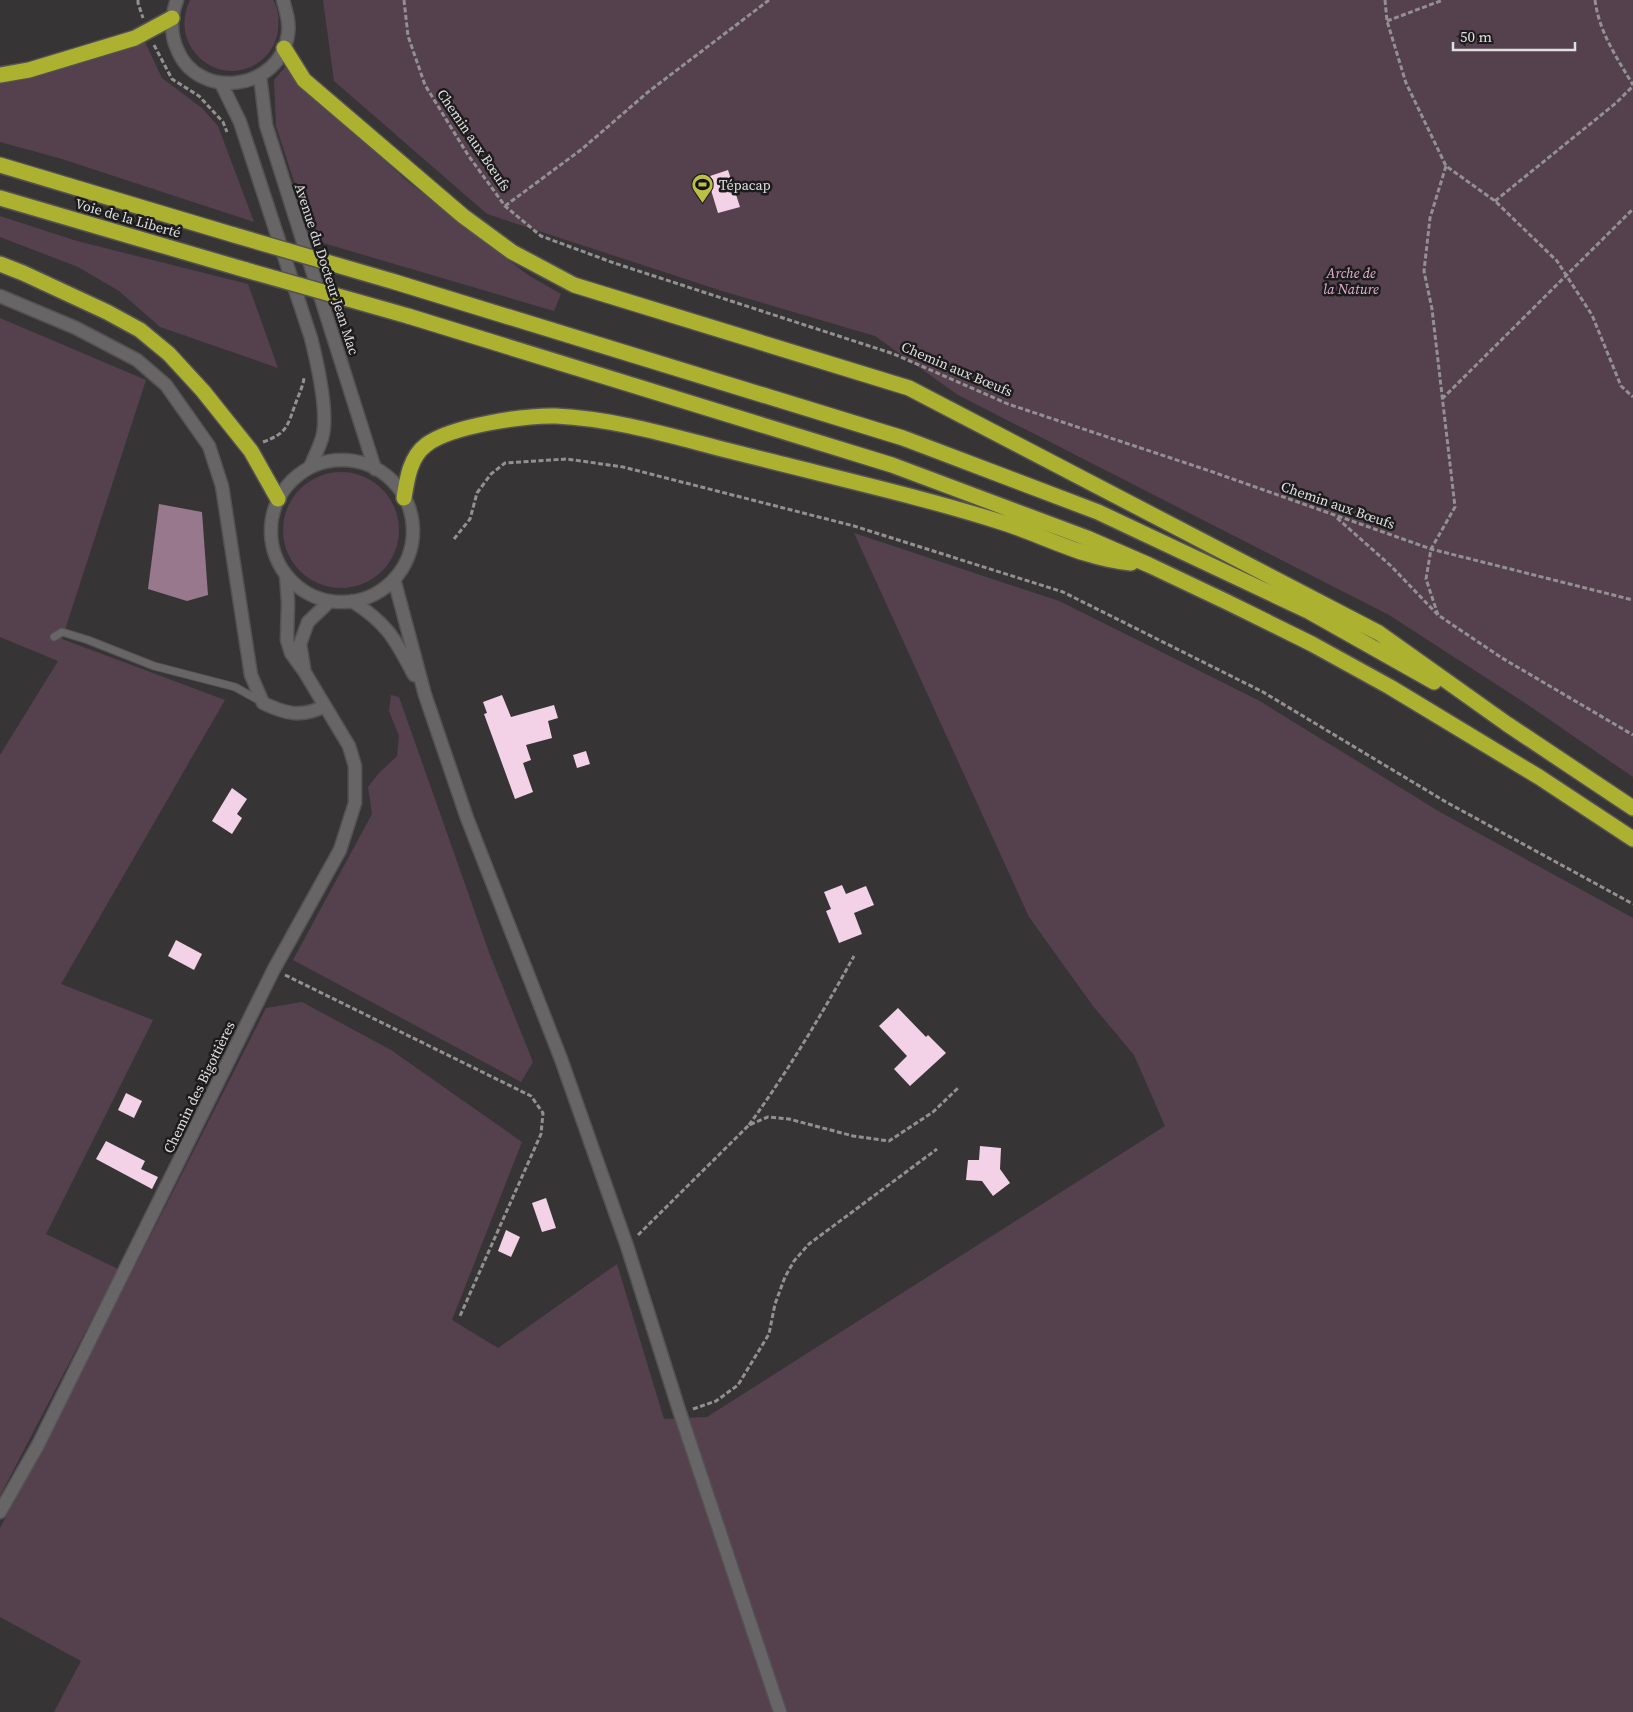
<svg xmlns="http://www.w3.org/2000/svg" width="1633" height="1712" viewBox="0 0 1633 1712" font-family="'Source Serif 4',serif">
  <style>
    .green { fill: #55404e }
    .water { fill: #97788c }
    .building { fill: #f3d1e7 }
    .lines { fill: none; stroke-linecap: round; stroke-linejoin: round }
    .lane-casing { stroke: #545253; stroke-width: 9 }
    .street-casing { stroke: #545253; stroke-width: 15 }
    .secondary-casing { stroke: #545253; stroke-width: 15 }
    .highway-casing { stroke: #545253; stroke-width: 18 }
    .path { stroke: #939092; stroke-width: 3; stroke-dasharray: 5 2.5; stroke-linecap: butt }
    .lane { stroke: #686567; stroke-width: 7 }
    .street { stroke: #686567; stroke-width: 12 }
    .secondary { stroke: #686567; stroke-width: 12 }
    .highway { stroke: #adb130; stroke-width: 15 }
    .highway-bridge-casing { stroke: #545253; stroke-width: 18; stroke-linecap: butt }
    .highway-bridge { stroke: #adb130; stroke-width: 15 }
    .labels { text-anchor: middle; stroke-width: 5; stroke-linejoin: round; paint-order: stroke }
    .street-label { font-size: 14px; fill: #e0dedf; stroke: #1d1c1d }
    .poi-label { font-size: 14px; fill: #e0dedf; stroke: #1d1c1d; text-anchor: start }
    .park-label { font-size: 14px; font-style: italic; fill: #e7b1d5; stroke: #1d1c1d }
  </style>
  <rect width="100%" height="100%" fill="#373436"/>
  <path class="green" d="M190,0h83c6,9 6,20 5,30 -1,10 -6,20 -13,27 -40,38 -99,-8 -75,-57z
    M323,0h1310v777l-111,-76 -133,-86 -431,-220 -83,-59 -153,-45 -235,-77 -153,-133z
    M145,42l17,36 40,30 16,18 36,96 -192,-63 -62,-17v-61l38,-7z
    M287,65l14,18 106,98 121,94 33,19 -7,17 -241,-71 -37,-114 -2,-46z
    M0,216l77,25 171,43 30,84 -118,-41 -41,-36 -41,-24 -78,-30z
    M0,318l146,62 -84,259 163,61 -164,284 92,36 -107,214 72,35 -118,227v-741l58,-94 -58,-24z
    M283 530a58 58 0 1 1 116 0a58 58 0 1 1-116 0Z
    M854,533l205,68 199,99 182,112 193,106v794h-1579l27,-51 -81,-44v-89l47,-88 219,-432 36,-6 89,48 131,92 -70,178 46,28 119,-84 47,155 43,-2 458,-291 -31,-71 -41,-49 -64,-89z
    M391,695l8,2 91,258 43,107 -12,20 -228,-122 79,-146 -4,-27 11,-14 18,-17 2,-20 -10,-25z"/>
  <path class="water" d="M159,504l43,8 6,83 -21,6 -39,-12z"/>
  <path class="building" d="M728,170l12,37 -22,6 -11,-36z
    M502,695l9,22 43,-12 4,13 -10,3 4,17 -26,7 5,15 -8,3 10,29 -18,7 -31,-85 3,-1 -4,-11z
    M586,751l4,13 -13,4 -4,-13z
    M232,788l15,11 -10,15 5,4 -10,16 -20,-13z
    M842,885l4,9 20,-8 8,19 -20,8 8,21 -23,9 -13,-32 5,-2 -7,-17z
    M176,940l26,14 -8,16 -26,-14z
    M898,1008l28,29 2,-2 18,18 -36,33 -16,-17 13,-13 -28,-30z
    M126,1093l16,8 -8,17 -16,-8z
    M106,1141l39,20 -4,8 17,8 -6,12 -56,-30z
    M980,1146l21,2 -1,21 10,14 -17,13 -11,-15 -16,-1 2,-20h11z
    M546,1198l10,30 -14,4 -10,-29z
    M506,1230l14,7 -9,20 -13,-6z"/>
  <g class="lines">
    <defs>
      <path id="lane" d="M54,637l8,-5 26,8 66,26 81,21 27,15"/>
      <path id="street" d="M0,296l76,32 61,32 29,25 43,61 13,40 29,189 12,28c23,11 38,15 62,3
        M304,668l-4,-24 8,-22 22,-21
        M0,1512l38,-67 236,-476 66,-119 15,-47v-37l-6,-20 -45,-75 -13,-18 -4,-13 1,-38 -2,-27"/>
      <path id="secondary" d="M177,0c-6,16 -7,33 0,49 21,53 104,41 111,-15 2,-12 -2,-23 -5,-34
        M260,76l6,49 109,344
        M221,83l19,39 71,216c6,24 18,77 11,100 -3,10 -8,20 -12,29
        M271 531a71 71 0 1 1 142 0a71 71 0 1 1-142 0Z
        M394,579l31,116 42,123 94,241 66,187 53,167 100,299
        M352,601c36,23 43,38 62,74"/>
      <path id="highway" d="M284,48l20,32 159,136 49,36 62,33 335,103 470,245 128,91 126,84
        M0,75l29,-5 106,-32 37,-20
        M0,165l234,70
        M0,198l246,72
        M0,264l23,9 84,39 33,18 29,24 34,37 48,60 27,48
        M395,282l508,156 195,74 210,99 126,71
        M408,316l484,149 195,73 62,27 78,37 85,42 78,43 149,90 94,62
        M404,498c3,-19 6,-41 22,-53 24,-19 100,-30 130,-29 66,3 131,25 194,40 86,22 173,41 257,68 41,14 80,35 124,39"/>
    </defs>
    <use href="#lane" class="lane-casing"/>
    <use href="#street" class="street-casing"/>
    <use href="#secondary" class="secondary-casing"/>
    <use href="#highway" class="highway-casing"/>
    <path class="path" d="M138,0v3l5,15
      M404,0l4,36 17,49 43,70 37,51 36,30 73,27 280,91 114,50 202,67 221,78 202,51
      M1385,0l2,21 19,62 40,83 49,35 62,60 35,54 29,71 12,11
      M1595,0c4,32 22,58 38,85
      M1387,21l56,-21
      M154,45l18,34 27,17 24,26 4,10
      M1495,201l121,-98 17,-17
      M505,206l77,-57 66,-57 121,-92
      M1442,399l191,-190
      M263,442c24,-9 24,-15 32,-37 3,-9 8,-18 9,-27
      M1337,518l54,48 47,49 64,43 131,77
      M454,539l16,-20 7,-26 14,-19 14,-11 62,-4 56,8 231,59 209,66 200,100 183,110 187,102
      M1438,615l-12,-36 5,-30 24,-42 -23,-198 -8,-38 6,-53 16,-52
      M285,975l246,121 12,17 -2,21 -81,182
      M749,1125c39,-54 73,-111 105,-169
      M638,1235l111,-110 19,-8 21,2 64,17 36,5 44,-29 25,-24
      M693,1409l23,-8 22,-16 31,-51 6,-30 10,-27 9,-16 15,-17 128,-95"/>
    <use href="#lane" class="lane"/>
    <use href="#street" class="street"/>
    <use href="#secondary" class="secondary"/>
    <use href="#highway" class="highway"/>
    <defs>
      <path id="highway-bridge" d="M234,235l161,47
        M246,270l162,46"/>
    </defs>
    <use href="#highway-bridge" class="highway-bridge-casing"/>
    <use href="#highway-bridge" class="highway-bridge"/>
  </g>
  <defs>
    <symbol id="stadium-pin" viewBox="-11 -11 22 30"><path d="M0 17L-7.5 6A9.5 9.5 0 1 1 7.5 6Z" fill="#bbc045" stroke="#1d1c1d"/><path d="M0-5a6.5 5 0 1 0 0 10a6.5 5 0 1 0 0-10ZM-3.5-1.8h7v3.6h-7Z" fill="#111"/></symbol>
  </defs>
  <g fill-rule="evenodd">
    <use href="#stadium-pin" x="690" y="172" width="25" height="34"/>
  </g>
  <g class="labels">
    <g class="street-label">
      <text transform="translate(474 140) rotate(56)" y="5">Chemin aux Bœufs</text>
      <text transform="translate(128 218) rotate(16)" y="5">Voie de la Liberté</text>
      <text transform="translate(327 269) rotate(72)" y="5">Avenue du Docteur Jean Mac</text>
      <text transform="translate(957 369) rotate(23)" y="5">Chemin aux Bœufs</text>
      <text transform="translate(1338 505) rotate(19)" y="5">Chemin aux Bœufs</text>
      <text transform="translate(199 1087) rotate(-64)" y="5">Chemin des Bigottières</text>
    </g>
    <g class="poi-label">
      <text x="719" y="190">Tépacap</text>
    </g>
    <g class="park-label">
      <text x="1351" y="278">Arche de<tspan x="1351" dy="16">la Nature</tspan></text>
    </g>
  </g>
  <path d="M1453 42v8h122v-8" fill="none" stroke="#e0dedf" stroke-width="2.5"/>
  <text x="1460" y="42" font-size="15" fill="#e0dedf" stroke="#1d1c1d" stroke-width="4" paint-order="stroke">50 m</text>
</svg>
